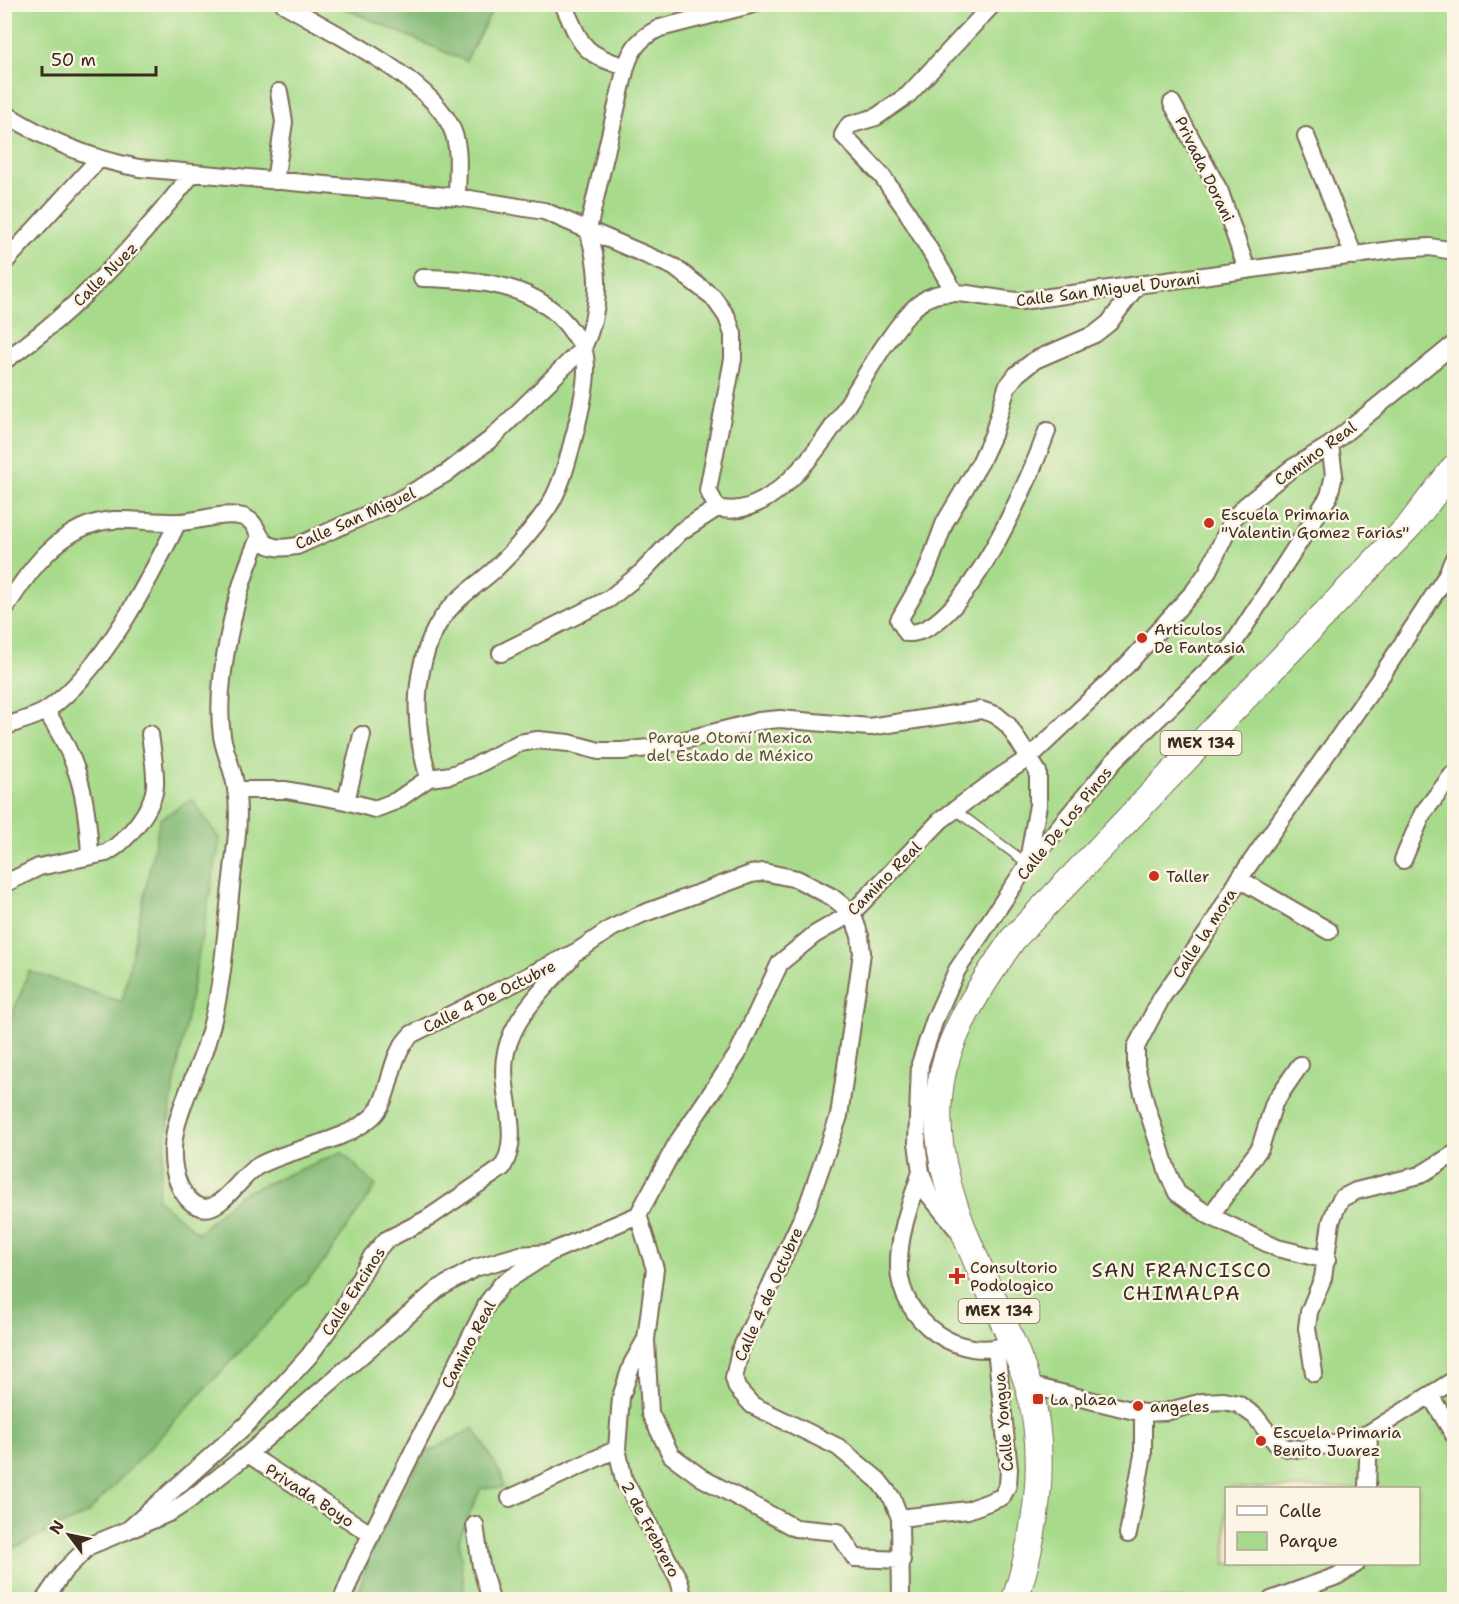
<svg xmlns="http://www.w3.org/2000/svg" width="1459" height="1604" viewBox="0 0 1459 1604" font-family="'Shantell Sans',sans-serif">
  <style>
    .green { fill: #a7db8b; stroke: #718254; stroke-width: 1.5; fill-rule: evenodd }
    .forest { fill: #85bb77; stroke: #60724a; stroke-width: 1.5 }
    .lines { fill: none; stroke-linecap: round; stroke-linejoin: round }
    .lane-casing { stroke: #7c6957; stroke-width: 11 }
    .street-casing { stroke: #7c6957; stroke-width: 20 }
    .primary-casing { stroke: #7c6957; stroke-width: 28 }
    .lane { stroke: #fff; stroke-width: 8 }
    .street { stroke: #fff; stroke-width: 16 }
    .primary { stroke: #fff; stroke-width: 26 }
    .poi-dot { fill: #c8321e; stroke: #fcf5e5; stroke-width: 2 }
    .labels { text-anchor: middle; stroke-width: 5; stroke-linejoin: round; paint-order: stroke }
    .shield { fill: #fcf5e5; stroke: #75675a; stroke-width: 1.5 }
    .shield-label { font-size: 15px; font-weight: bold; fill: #3b2a1e }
    .street-label { font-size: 16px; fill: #3b2a1e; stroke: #fcf5e5 }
    .poi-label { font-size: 16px; fill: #3b2a1e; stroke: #fcf5e5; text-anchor: start }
    .park-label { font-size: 16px; fill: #565639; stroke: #fcf5e5 }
    .quarter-label { font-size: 20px; letter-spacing: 1.5px; fill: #3b2a1e; stroke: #fcf5e5 }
  </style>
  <rect width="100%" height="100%" fill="#fcf5e5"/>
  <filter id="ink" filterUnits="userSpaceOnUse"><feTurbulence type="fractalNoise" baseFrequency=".0167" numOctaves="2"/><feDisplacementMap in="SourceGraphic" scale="12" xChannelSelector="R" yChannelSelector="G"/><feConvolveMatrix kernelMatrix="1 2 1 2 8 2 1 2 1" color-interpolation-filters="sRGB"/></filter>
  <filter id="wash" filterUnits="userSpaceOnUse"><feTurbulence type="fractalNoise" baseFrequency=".008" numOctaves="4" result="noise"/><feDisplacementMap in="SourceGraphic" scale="24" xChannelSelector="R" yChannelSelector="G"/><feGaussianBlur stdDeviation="1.35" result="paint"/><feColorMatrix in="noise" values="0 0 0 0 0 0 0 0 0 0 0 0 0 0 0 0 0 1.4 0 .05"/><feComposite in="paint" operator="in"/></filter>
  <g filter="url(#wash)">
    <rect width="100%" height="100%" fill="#f4dec1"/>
    <path class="green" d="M5,5h1449v1594l-1449,1zM1226,1488h192v76h-192z"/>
    <path class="forest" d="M336,5h159l-29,56z
      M192,799l28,41 -47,252 -16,107 41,34 41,-38 103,-43 34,34 -56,81 -233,247 -82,38 -1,-515 25,-66 93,31 38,-183z
      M474,1428l28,48 1,12h-22l-22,51 6,60 -109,1 15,-50 53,-96z"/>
  </g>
  <g filter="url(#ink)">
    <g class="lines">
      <defs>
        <path id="lane" d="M955,810l73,54"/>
        <path id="street" d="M284,4c46,27 147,75 168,125 9,20 5,47 5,68
          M563,4c19,42 18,49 63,63
          M1172,103l48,89 27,78
          M4,113c46,28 82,45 135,55l318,29 87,14 130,56 39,30 14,20 6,17v25l-25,131 9,18
          M1306,136l48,120
          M275,181l9,-59 -5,-30
          M4,263l94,-103
          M422,278c54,1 118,5 151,55 3,4 8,10 10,15 8,24 -2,57 -7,81 -7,26 -14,58 -29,80 -16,23 -34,43 -54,62 -22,19 -46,33 -59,61 -22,45 -20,99 -5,146
          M955,293l-49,-83 -24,-34 -39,-41 6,-10 27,-8 32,-22 85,-91
          M4,361c75,-52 133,-118 189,-188
          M1047,431c-16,45 -84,206 -140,202l-8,-13 27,-47 19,-51 35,-59 13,-28 14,-48 10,-13 18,-14 60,-26 14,-11 27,-36
          M717,508c71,18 134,-114 167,-162 13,-18 29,-44 51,-51 22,-7 62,6 86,6l378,-52 31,-2 24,4
          M259,538c-23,50 -45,144 -37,198 3,18 12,35 14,53 5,28 -1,61 -4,89 -4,33 -6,66 -11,99 -3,23 -8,46 -15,68 -14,45 -48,94 -26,142 5,9 11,18 21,20 19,7 40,-32 57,-41 35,-19 83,-22 114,-49 21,-19 14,-59 40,-83l166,-83 34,-23 30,-14 109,-40 13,-2 33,7 35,18 20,16 8,23 2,17 -23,163 -32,91 -67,144 -6,27 3,10 15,17 86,42 40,33 14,18 8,20 1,82
          M4,610c25,-40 58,-87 110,-90 22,-1 43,3 65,2 19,0 44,-11 64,-5 23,7 7,38 54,29l100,-45 48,-27 46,-35 92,-91c19,-40 17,-77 5,-119l38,-162c6,-20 15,-30 34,-39l94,-24
          M501,653l108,-54 33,-27 38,-40 37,-24
          M46,711c33,49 41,86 44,144
          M4,727c14,-6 31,-9 43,-17 56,-39 101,-128 131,-188
          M237,790h49l60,11 29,8 21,-8 33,-23 22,-3 24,-9 44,-23 19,-3 31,3 30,8h23l35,-4 102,-26 21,-2 89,8 112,-17 15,5 12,10 30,47v33l-10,56
          M346,801l16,-66
          M1403,860l20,-47 31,-40
          M1239,879l90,52
          M4,884l35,-17 67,-14c20,-11 47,-43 49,-67 1,-17 -3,-35 -5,-52
          M921,1172c-10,30 -23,63 -22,95 1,54 62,98 112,76
          M638,1215l17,54 -9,70 -14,25 -11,33 -4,52 7,31 55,100 5,20
          M1210,1216l50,-68 14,-45 26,-38
          M960,1233l-31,-38 -8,-23 -4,-29 3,-79 15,-45 22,-49 71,-106 86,-103 116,-112 99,-153 5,-21 -4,-30
          M1327,1260l-50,-12 -67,-32 -33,-23 -9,-20 -22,-68 -10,-39v-19l26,-50 47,-67 30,-51 139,-198 67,-103 9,-20
          M646,1340l4,73 21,42 31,23 93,50 43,4 17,26 47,2
          M1314,1373l-7,-45 2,-16 14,-34 8,-56 6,-16 5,-8 14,-7 64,-16 34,-21
          M1028,1385l115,28 22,-1 38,-10 21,-1 14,3 17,12 21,27 11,5 15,1 43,-7 24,-9 85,-53
          M1430,1395l24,40
          M248,1454l124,81
          M1367,1488l2,-55
          M510,1498l107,-49
          M900,1518l68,-8 34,-13 6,-12 1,-16 -13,-120
          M475,1525l6,41 10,34
          M134,1528l37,-16 17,-11 60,-47 190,-165 37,-21 45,-13 27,-2
          M1128,1534l15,-79v-42
          M44,1600l20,-29 25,-25 39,-16 119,-106 62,-68 32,-44 31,-56 14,-16 41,-21 75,-51c22,-35 -5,-78 4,-116 8,-37 41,-66 65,-94
          M342,1600l14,-35 132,-263 14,-18 49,-32 87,-37 39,-72 60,-88 43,-92 34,-28 38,-22 89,-93 57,-42 32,-21 98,-93 66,-73 13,-18 26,-54 12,-13 47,-38 38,-23 124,-101
          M1271,1600l66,-24 19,-12"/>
        <path id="primary" d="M1015,1600c22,-69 34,-144 13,-215 -32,-102 -110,-202 -85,-314 12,-49 42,-91 70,-132l397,-414 44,-57"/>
      </defs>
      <use href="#lane" class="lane-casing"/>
      <use href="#street" class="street-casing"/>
      <use href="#primary" class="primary-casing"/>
      <use href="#lane" class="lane"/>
      <use href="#street" class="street"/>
      <use href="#primary" class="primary"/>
    </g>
  </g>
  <g class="poi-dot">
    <circle cx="1209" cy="523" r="6"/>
    <circle cx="1142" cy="638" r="6"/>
    <circle cx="1154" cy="876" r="6"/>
    <path d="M954 1267h6v6h6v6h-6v6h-6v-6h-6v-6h6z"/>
    <rect x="1032" y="1393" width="12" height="12" rx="3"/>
    <circle cx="1138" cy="1406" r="6"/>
    <circle cx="1261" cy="1441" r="6"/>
  </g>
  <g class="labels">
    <g class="shield">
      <rect x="1160.5" y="731" width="81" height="24" rx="4.5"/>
      <rect x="958.5" y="1299" width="81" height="24" rx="4.5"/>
    </g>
    <g class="shield-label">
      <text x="1201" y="748">MEX 134</text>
      <text x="999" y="1316">MEX 134</text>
    </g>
    <g class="street-label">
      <text transform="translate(1205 169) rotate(64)" y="6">Privada Dorani</text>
      <text transform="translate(105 274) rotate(-45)" y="6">Calle Nuez</text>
      <text transform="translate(1108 289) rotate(-7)" y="6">Calle San Miguel Durani</text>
      <text transform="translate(1315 453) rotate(-36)" y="6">Camino Real</text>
      <text transform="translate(355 518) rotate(-24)" y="6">Calle San Miguel</text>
      <text transform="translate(1064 823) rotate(-51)" y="6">Calle De Los Pinos</text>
      <text transform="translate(884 878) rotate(-45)" y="6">Camino Real</text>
      <text transform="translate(1204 933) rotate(-57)" y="6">Calle la mora</text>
      <text transform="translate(489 996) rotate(-26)" y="6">Calle 4 De Octubre</text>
      <text transform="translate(353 1291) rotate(-57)" y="6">Calle Encinos</text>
      <text transform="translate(768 1294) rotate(-66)" y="6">Calle 4 de Octubre</text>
      <text transform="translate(468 1344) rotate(-62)" y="6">Camino Real</text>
      <text transform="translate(1003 1422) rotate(-95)" y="6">Calle Yongua</text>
      <text transform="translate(310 1495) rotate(33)" y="6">Privada Boyo</text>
      <text transform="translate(651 1529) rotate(62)" y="6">2 de Frebrero</text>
    </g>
    <g class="poi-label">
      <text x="1221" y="520">Escuela Primaria<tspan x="1221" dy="18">"Valentin Gomez Farias"</tspan></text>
      <text x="1154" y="635">Articulos<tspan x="1154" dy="18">De Fantasia</tspan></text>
      <text x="1166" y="882">Taller</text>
      <text x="970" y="1273">Consultorio<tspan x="970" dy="18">Podologico</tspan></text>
      <text x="1050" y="1405">La plaza</text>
      <text x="1150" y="1412">angeles</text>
      <text x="1273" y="1438">Escuela Primaria<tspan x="1273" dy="18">Benito Juarez</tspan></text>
    </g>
    <g class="park-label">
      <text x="730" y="743">Parque Otomí Mexica<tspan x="730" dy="18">del Estado de México</tspan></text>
    </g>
    <g class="quarter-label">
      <text x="1182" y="1277">SAN FRANCISCO<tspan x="1182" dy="23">CHIMALPA</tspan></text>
    </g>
  </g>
  <rect width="1459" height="1604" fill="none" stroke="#fcf5e5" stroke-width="24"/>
  <rect x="1225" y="1487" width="195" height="78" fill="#fcf5e5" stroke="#afa495" stroke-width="1.5"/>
  <rect x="1237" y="1506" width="30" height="9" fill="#ffffff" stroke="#afa495" stroke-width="1.5"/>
  <text x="1279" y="1517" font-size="18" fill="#3b2a1e">Calle</text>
  <rect x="1237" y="1532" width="30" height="18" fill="#a7db8b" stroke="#afa495" stroke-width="1.5"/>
  <text x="1279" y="1547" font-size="18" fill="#3b2a1e">Parque</text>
  <g transform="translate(69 1535) rotate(302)" stroke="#fcf5e5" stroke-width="4.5" paint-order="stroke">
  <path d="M0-4.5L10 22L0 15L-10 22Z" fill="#3b2a1e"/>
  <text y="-9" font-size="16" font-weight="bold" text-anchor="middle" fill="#3b2a1e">N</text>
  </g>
  <path d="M42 66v9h114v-9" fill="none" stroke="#3b2a1e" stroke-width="3"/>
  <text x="51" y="66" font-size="18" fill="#3b2a1e" stroke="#fcf5e5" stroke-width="4.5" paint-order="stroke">50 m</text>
</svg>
